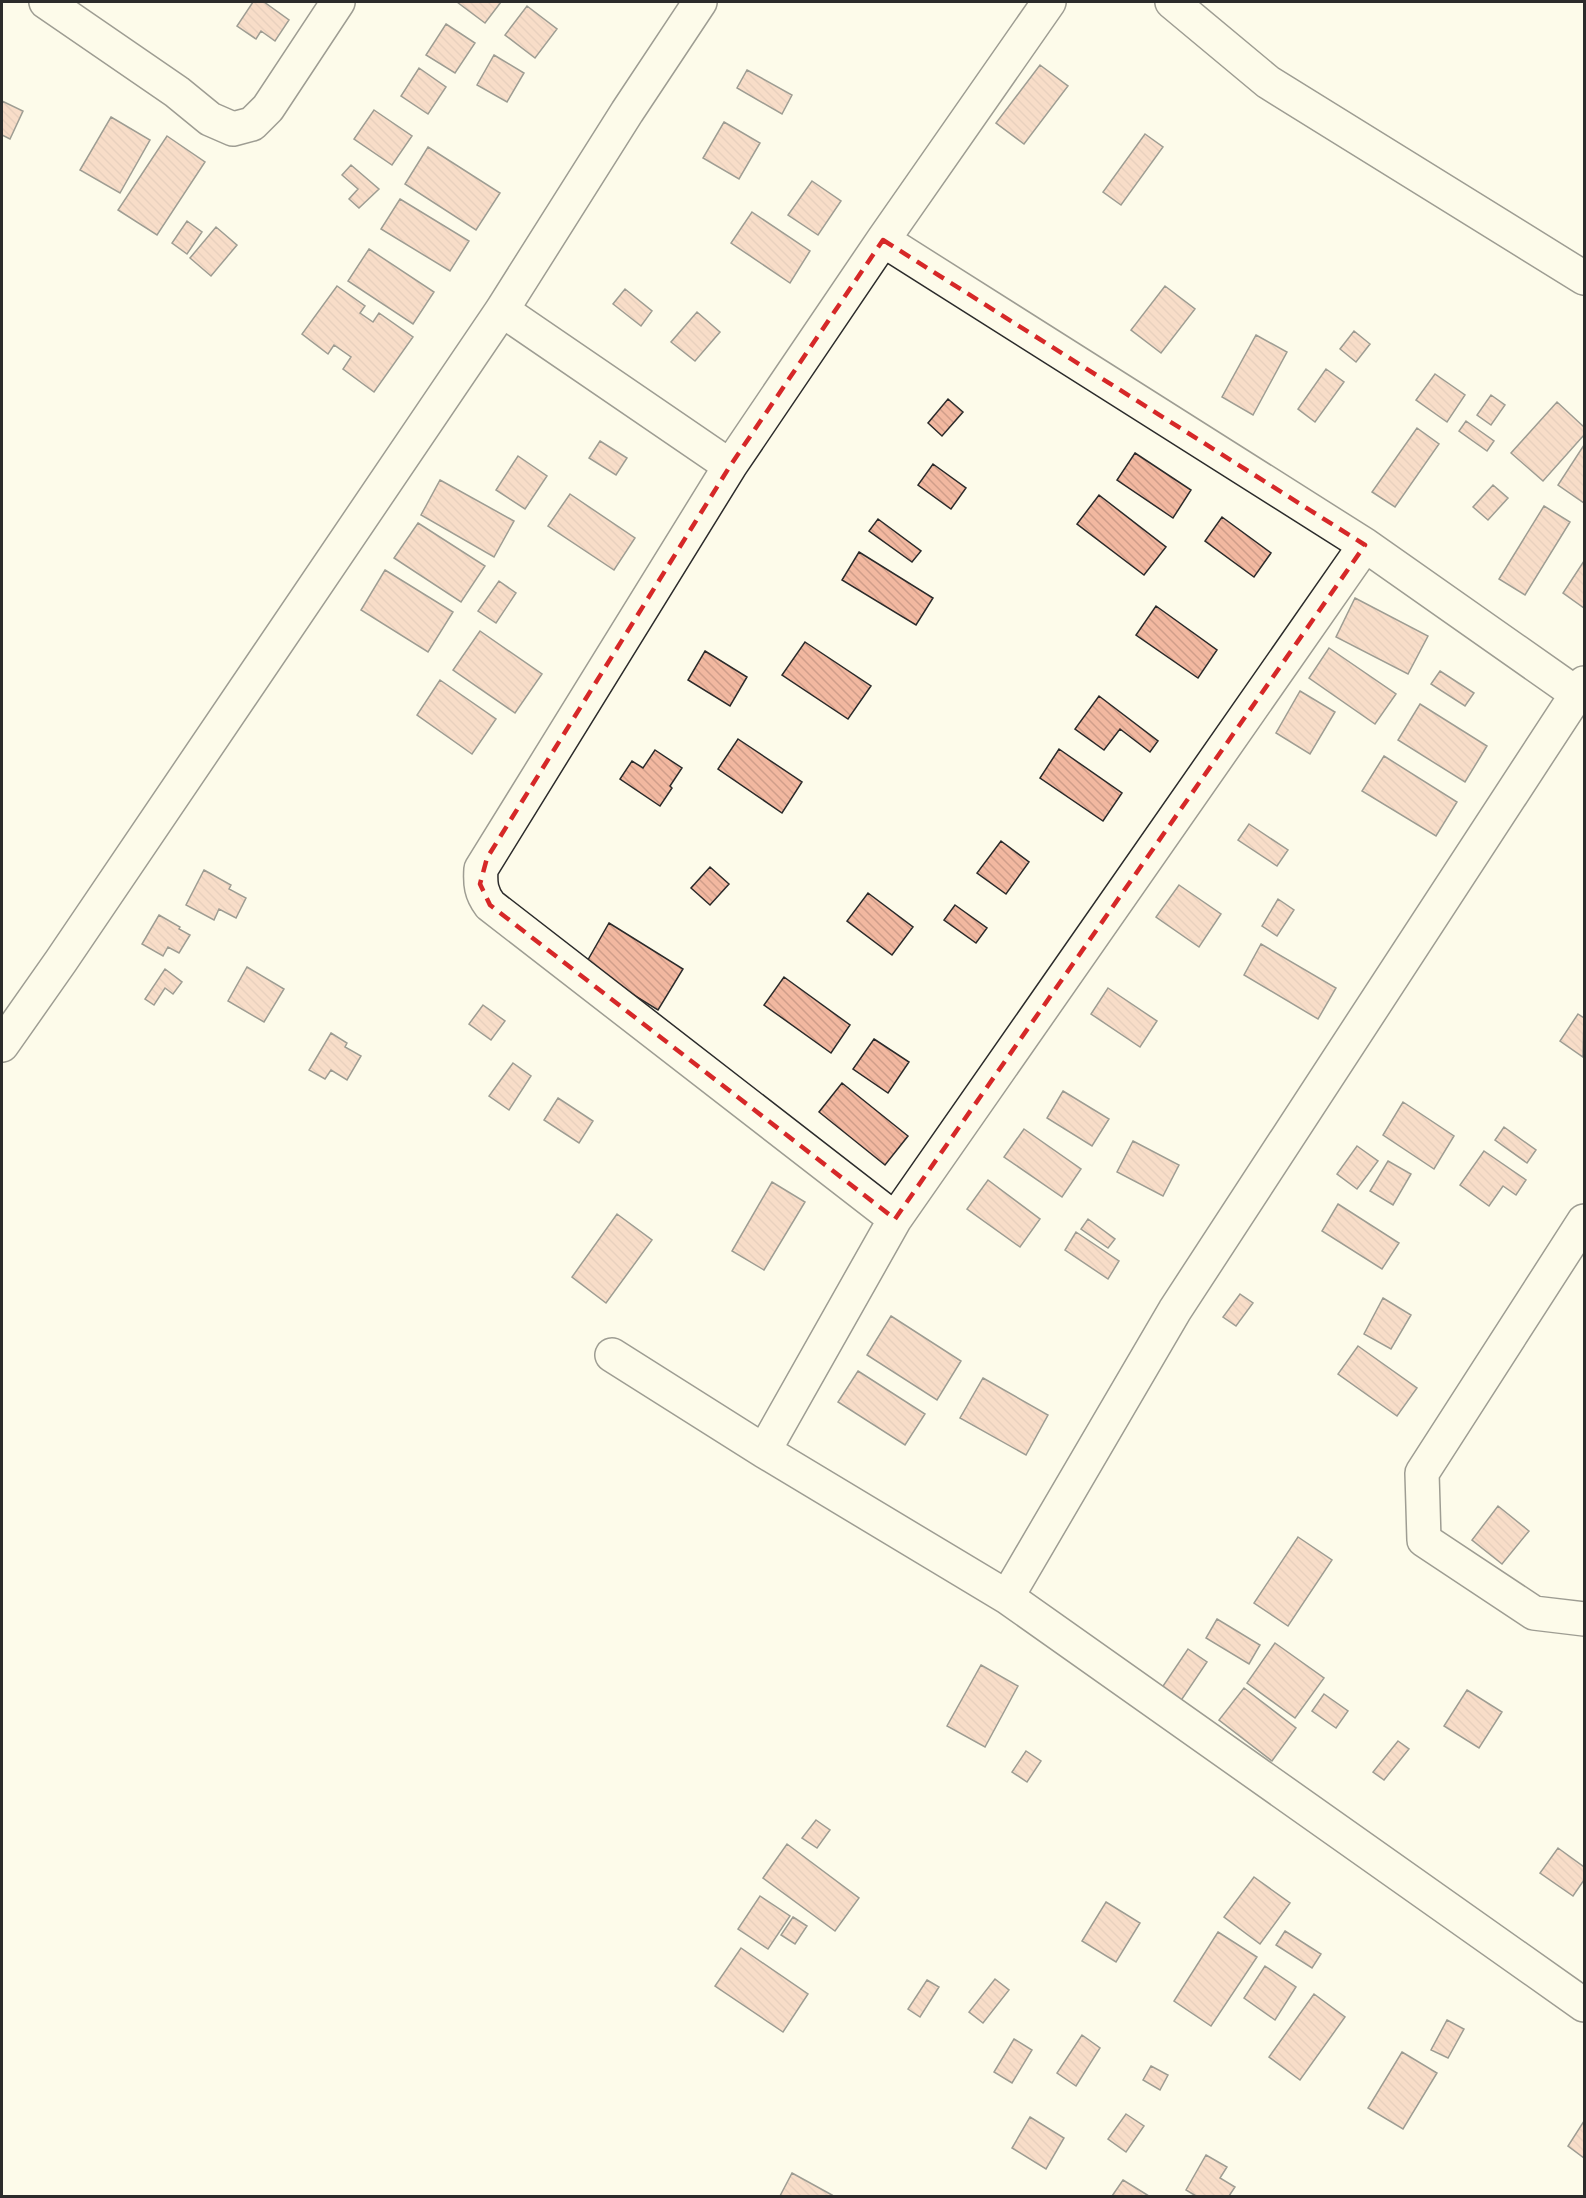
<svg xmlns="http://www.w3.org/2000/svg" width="1586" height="2198" viewBox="0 0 1586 2198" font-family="Roboto,sans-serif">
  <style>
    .building { fill: url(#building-back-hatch); stroke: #2b2b2b; stroke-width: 1.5 }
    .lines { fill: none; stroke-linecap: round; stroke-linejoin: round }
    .minor-casing { stroke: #2b2b2b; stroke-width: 36 }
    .minor { stroke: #fdfbea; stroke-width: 33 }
    .marked { fill: none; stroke: #d62828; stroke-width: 4.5; stroke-dasharray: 12 8; stroke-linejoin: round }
  </style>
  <defs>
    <pattern id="building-back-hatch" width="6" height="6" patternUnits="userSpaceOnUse" patternTransform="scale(1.5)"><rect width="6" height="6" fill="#f2b8a0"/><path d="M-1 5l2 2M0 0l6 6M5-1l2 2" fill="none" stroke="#d09e8a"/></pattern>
  </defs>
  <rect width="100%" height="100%" fill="#fdfbea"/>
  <path class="building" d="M253,2h11l25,18 -14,21 -14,-10 -5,8 -19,-13z
    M457,2h44l-16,21z
    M527,6l30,23 -22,29 -30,-23z
    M446,24l29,19 -20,30 -29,-18z
    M494,55l30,18 -17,29 -30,-17z
    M1040,65l28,21 -44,58 -28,-21z
    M419,68l27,19 -18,27 -27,-18z
    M747,70l45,25 -10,19 -45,-26z
    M2,101l21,10 -13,28 -8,-4z
    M374,110l38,26 -20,29 -38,-26z
    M111,117l39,23 -30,53 -40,-23z
    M724,122l36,21 -21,36 -36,-21z
    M1145,134l18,13 -42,58 -18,-13z
    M167,136l38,26 -48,73 -39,-25z
    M428,147l72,46 -24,37 -71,-46z
    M351,165l28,24 -20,19 -10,-9 9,-10 -16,-14z
    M812,181l29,20 -23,34 -30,-20z
    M400,199l69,42 -19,30 -69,-42z
    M752,212l58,39 -20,32 -59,-40z
    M187,221l15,11 -15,22 -15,-11z
    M216,227l21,18 -26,31 -21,-18z
    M369,249l65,43 -21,32 -65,-43z
    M337,286l28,20 -5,7 13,9 6,-9 34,24 -39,55 -31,-23 8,-12 -17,-12 -6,9 -26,-20z
    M1165,286l30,23 -34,44 -30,-23z
    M625,289l27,22 -11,15 -28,-22z
    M697,312l23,20 -25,29 -24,-19z
    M1354,331l16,13 -14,18 -16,-13z
    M1256,335l31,17 -34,63 -31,-18z
    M1326,369l18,13 -29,40 -17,-13z
    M1435,374l30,21 -18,27 -31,-22z
    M1491,395l14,10 -14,20 -14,-10z
    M948,399l15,13 -21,24 -14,-13z
    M1557,402l27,25v8l-41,46 -32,-28z
    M1466,421l28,20 -7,10 -28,-20z
    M1417,428l22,16 -44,63 -23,-15z
    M600,441l27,17 -11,17 -27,-17z
    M1584,445v58l-26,-18z
    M1135,453l56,37 -18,28 -56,-38z
    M518,456l29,20 -22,33 -29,-19z
    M933,464l33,24 -15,21 -33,-24z
    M440,480l74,41 -20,36 -73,-42z
    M1493,485l15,13 -20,22 -15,-13z
    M570,494l65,44 -21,32 -66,-44z
    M1099,495l67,52 -22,28 -67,-51z
    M1544,506l26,16 -45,73 -26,-16z
    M1222,517l49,36 -17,24 -49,-36z
    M878,519l43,32 -9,11 -43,-31z
    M418,523l67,43 -24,36 -67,-44z
    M859,552l74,46 -17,27 -74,-45z
    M1584,561v47l-21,-15z
    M385,570l68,42 -25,40 -67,-42z
    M499,581l17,12 -20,30 -18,-12z
    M1355,598l73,38 -20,38 -72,-37z
    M1156,606l61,44 -19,28 -62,-43z
    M480,631l62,43 -27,39 -62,-43z
    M805,642l66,44 -23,33 -66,-44z
    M1329,648l67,46 -21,30 -66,-46z
    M705,651l42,26 -17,29 -42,-26z
    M1440,671l34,22 -9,13 -34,-22z
    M440,680l56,39 -24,35 -55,-39z
    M1300,691l35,21 -25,42 -34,-21z
    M1099,696l59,45 -8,11 -30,-23 -16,21 -29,-21z
    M1420,704l67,42 -22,36 -67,-42z
    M738,739l64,43 -20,31 -64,-44z
    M1059,749l63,44 -19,28 -63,-43z
    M655,750l27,18 -12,18 2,2 -12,18 -40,-27 12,-18 11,7z
    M1384,756l73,46 -21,34 -74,-45z
    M1249,824l39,26 -11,16 -39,-26z
    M1001,841l28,21 -23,32 -29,-21z
    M710,867l19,17 -19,21 -19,-17z
    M204,870l27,15 -2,4 17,9 -10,20 -17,-9 -5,11 -28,-15z
    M1179,885l42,29 -22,33 -43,-30z
    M868,893l45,34 -21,28 -45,-34z
    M1278,899l16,11 -17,26 -15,-10z
    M955,905l32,23 -11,15 -32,-23z
    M159,915l21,12 -1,2 11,6 -11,18 -11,-6 -5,9 -21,-12z
    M609,923l74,46 -25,41 -73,-45z
    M1261,944l75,44 -18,31 -74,-44z
    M247,967l37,22 -20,33 -36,-21z
    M165,969l17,13 -9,12 -8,-6 -11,17 -9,-6z
    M784,977l66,48 -19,28 -67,-48z
    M1108,988l49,33 -17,26 -49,-33z
    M483,1005l22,16 -14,19 -22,-16z
    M1578,1014l6,4 -1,39 -23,-16z
    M331,1033l16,10 -2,4 16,9 -14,24 -16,-10 -6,9 -16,-9z
    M874,1039l35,23 -21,31 -35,-24z
    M513,1063l18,13 -22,34 -20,-14z
    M842,1083l66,53 -23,29 -66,-53z
    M1063,1091l46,28 -17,27 -45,-28z
    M558,1098l35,23 -14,22 -35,-23z
    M1403,1102l51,34 -20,33 -51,-34z
    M1504,1127l32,23 -9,13 -32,-23z
    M1024,1129l57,40 -19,28 -58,-40z
    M1133,1141l46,24 -16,31 -46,-24z
    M1357,1146l21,15 -21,28 -20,-15z
    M1484,1151l42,29 -10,15 -13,-9 -14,20 -29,-21z
    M1388,1161l23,13 -18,31 -23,-14z
    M988,1180l52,39 -20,28 -53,-38z
    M772,1182l33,20 -41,68 -32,-19z
    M1338,1204l61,39 -17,26 -60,-38z
    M617,1214l35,26 -46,63 -34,-26z
    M1088,1219l27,20 -7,9 -27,-19z
    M1076,1232l43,29 -11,18 -43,-29z
    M1240,1294l13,9 -17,23 -13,-9z
    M1383,1298l28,17 -20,34 -27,-15z
    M891,1316l70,45 -24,39 -70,-45z
    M1358,1346l59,42 -20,28 -59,-42z
    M858,1371l67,43 -20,31 -67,-43z
    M983,1378l65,37 -22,40 -66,-37z
    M1498,1506l31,25 -27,33 -30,-24z
    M1298,1537l34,23 -44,66 -34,-23z
    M1217,1619l43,26 -11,19 -43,-26z
    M1275,1643l49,35 -29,40 -48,-35z
    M1188,1649l19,13 -29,43 -19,-13z
    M981,1665l37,21 -33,61 -38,-21z
    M1244,1688l52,40 -24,33 -53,-41z
    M1467,1690l35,22 -23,36 -35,-22z
    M1324,1694l24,17 -12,17 -24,-17z
    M1398,1741l11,8 -25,31 -11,-8z
    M1026,1751l15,10 -14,21 -15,-10z
    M816,1820l14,10 -13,18 -15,-10z
    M787,1844l72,54 -24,33 -72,-53z
    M1558,1848l26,19v13l-11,16 -33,-23z
    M1254,1877l36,26 -30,41 -36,-27z
    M760,1896l30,20 -22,33 -30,-20z
    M1106,1902l34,21 -24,39 -34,-21z
    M793,1917l14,9 -12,18 -14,-9z
    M1285,1931l36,23 -9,14 -36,-23z
    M1218,1932l39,25 -46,69 -37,-25z
    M741,1948l67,46 -25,38 -68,-46z
    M1265,1966l31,21 -21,33 -31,-22z
    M995,1979l14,11 -26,33 -14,-11z
    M927,1980l12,7 -19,30 -12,-8z
    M1314,1994l31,23 -45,63 -31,-23z
    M1447,2020l17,9 -16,29 -17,-8z
    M1082,2035l18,13 -24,38 -19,-13z
    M1014,2039l18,11 -20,33 -18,-11z
    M1402,2052l35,21 -34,56 -35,-21z
    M1151,2066l17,9 -8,15 -17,-10z
    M1126,2114l18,12 -18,26 -18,-13z
    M1030,2117l34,21 -18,31 -34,-21z
    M1584,2121v37l-16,-12z
    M1206,2155l21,12 -7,11 15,9 -6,9h-33l-10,-6z
    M792,2173l40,22 -1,1h-51z
    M1123,2180l26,16h-37z"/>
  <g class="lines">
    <defs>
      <path id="minor" d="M46,2l131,90 33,27 23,10 19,-5 16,-16 70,-106
        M1172,2l96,80 316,196
        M883,240l482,305 212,149
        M502,310l228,156
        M2,1045l59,-84 441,-651 125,-198 73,-110
        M895,1219l-405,-314c-9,-12 -10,-21 -9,-36l249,-403 153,-226 166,-238
        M1584,1221l-162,252 2,67 110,73 50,6
        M612,1355l152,96 243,146 577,408
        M764,1451l131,-232 470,-674
        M1007,1597l168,-287 409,-627"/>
    </defs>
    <use href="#minor" class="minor-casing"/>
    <use href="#minor" class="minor"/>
  </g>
  <path d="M0 0H1586V2198H0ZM883,240l482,305 -470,674 -405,-314 -10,-21 7,-26 243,-392z" fill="#fdfbea" fill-opacity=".55" fill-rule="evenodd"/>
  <path class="marked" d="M883,240l482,305 -470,674 -405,-314 -10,-21 7,-26 243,-392z"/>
  <rect width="1586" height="2198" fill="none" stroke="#2b2b2b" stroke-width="6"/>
</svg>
